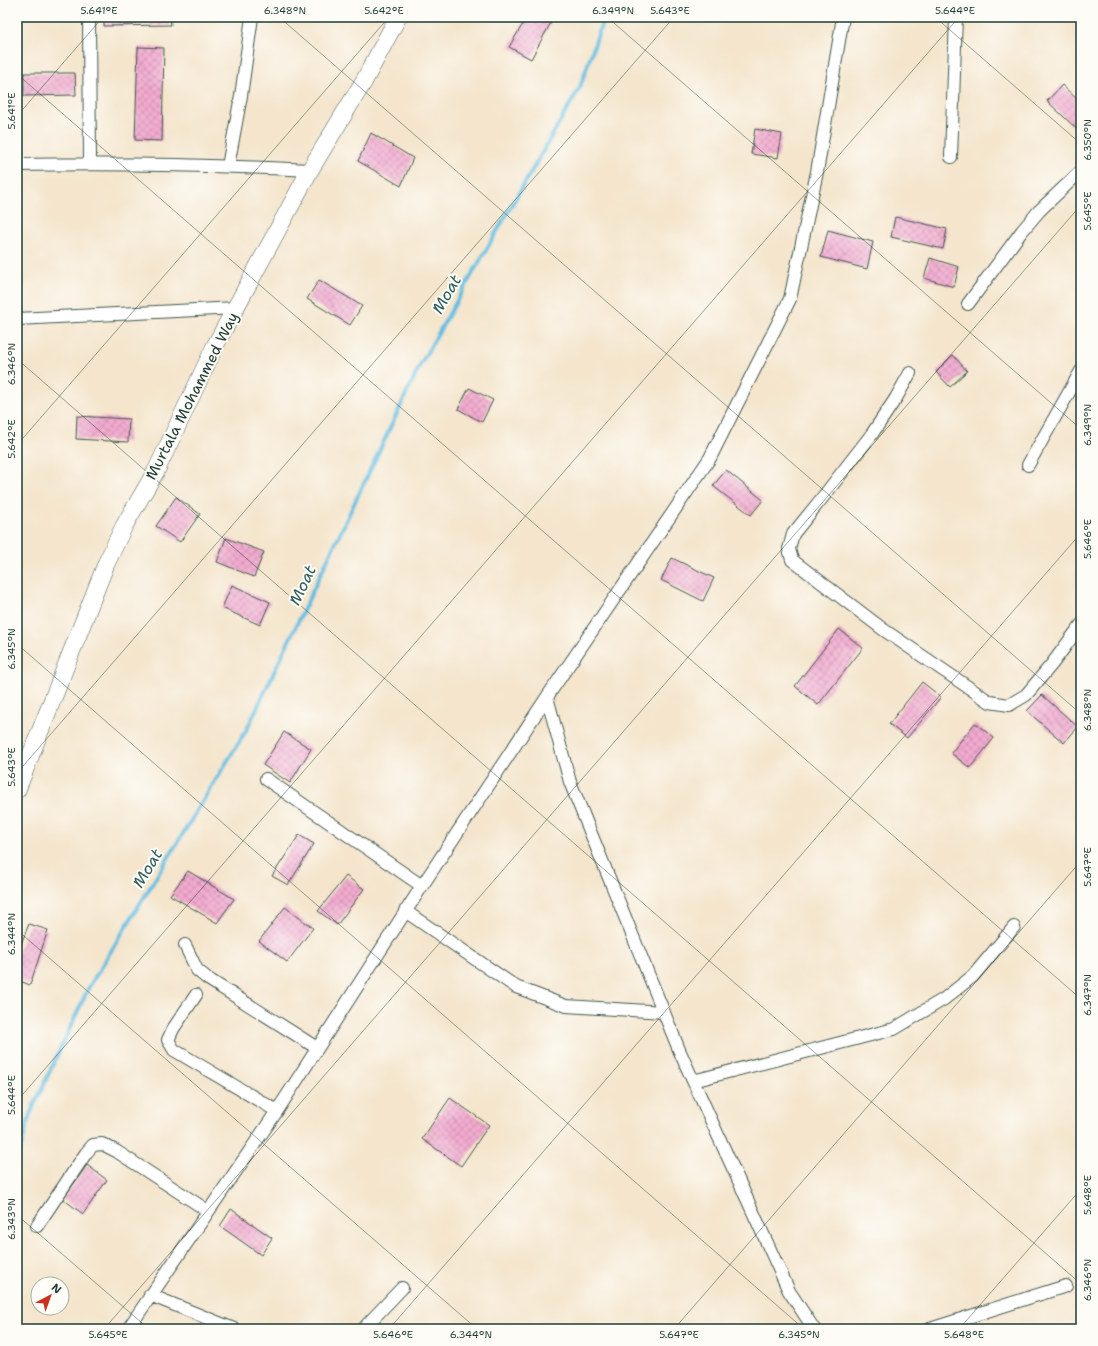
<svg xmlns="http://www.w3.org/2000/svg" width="1098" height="1346" viewBox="0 0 1098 1346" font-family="'Shantell Sans',sans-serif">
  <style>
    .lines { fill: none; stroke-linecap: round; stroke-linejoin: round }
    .stream { stroke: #63bee1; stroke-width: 4 }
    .building { fill: url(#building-cross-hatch) }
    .street-casing { stroke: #3f564b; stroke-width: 14 }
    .secondary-casing { stroke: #3f564b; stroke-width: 18 }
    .street { stroke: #fff; stroke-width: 12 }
    .secondary { stroke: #fff; stroke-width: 17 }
    .ticks { fill: none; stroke: #1f3d34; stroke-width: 1; stroke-opacity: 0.45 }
    .labels { text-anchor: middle; stroke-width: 4; stroke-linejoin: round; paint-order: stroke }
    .street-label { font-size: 15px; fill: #1f3d34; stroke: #fdfcf7 }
    .water-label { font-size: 16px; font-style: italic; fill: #305d5f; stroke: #fdfcf7 }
    .neatline { fill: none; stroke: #1f3d34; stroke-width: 1.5 }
    .ticks-label { font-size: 10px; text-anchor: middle; fill: #1f3d34 }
  </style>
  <defs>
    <pattern id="building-cross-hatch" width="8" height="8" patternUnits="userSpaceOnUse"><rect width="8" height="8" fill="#f3abd0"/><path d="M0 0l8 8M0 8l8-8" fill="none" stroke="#c48caa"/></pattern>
  </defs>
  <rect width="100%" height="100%" fill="#fdfcf7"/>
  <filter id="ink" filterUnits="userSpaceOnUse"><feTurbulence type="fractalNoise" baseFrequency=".025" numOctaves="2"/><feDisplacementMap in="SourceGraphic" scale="8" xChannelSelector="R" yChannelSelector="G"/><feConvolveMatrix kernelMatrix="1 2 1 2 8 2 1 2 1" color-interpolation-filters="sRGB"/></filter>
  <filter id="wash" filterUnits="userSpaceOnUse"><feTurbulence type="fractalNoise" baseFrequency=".012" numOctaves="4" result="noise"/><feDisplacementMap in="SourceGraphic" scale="16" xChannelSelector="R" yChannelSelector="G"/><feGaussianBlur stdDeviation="0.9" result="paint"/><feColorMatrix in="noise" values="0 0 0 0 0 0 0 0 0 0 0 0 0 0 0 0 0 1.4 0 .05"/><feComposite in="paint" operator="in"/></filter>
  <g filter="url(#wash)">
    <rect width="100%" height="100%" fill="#f4e5cc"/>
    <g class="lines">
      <path class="stream" d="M17,1161l13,-47 59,-127 158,-258 174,-366 159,-276 24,-70"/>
    </g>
    <g id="blocks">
      <path class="building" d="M104,17h66l1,8 -67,1z
        M527,17h27l-23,42 -22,-12z
        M138,47l26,1 -2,93 -27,-1z
        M24,73h51l1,22 -52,1z
        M1062,85l19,18v30l-34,-32z
        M755,129l27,5 -4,24 -27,-4z
        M371,133l42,25 -12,28 -43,-25z
        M895,217l52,12 -4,20 -52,-12z
        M828,230l45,12 -6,27 -46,-12z
        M930,258l29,9 -5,20 -30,-9z
        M319,280l43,26 -12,19 -43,-26z
        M953,355l14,16 -17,16 -14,-15z
        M469,388l24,12 -11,22 -24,-13z
        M77,416l52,3 -1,23 -52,-3z
        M726,470l37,30 -12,15 -38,-29z
        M176,497l24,17 -20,28 -24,-16z
        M226,538l38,14 -10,25 -37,-15z
        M672,558l42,20 -11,23 -42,-21z
        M232,585l38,17 -10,23 -38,-17z
        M839,629l24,19 -45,57 -23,-19z
        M922,682l19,15 -34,41 -18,-14z
        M1042,695l36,32 -14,16 -37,-32z
        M975,723l19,15 -24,30 -19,-15z
        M284,732l27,17 -21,34 -27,-18z
        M299,835l15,9 -26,41 -16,-9z
        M188,871l46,28 -17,24 -47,-28z
        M346,876l18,13 -27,36 -19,-14z
        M285,907l28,21 -26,34 -28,-21z
        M29,924l19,6 -18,55 -13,-5v-26z
        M450,1098l39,27 -28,41 -39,-27z
        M87,1165l20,15 -24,34 -20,-15z
        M231,1209l41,29 -11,17 -41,-29z"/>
    </g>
  </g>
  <g filter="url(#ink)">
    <use href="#blocks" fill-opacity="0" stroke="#3f564b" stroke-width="1"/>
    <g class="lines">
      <defs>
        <path id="street" d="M89,17l1,147
          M951,157l5,-140
          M17,165c98,-2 196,0 293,5
          M228,166l13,-70 11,-79
          M968,304l54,-73 17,-20 42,-40
          M17,319l219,-11
          M910,373l-14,25 -24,36 -49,63 -30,37 -4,15 3,11 92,70 106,72 19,3 17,-10 26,-31 29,-39
          M1028,465l53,-94
          M547,697l23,85 110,270 109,239 25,38
          M266,779l156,107
          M405,911l111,76 50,19 98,6
          M185,945l12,25 11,9 109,69
          M196,995l-23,34 -5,11 6,10 103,61
          M693,1081l201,-52 50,-30 29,-23 41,-49
          M37,1226l49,-73 7,-8 9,-1 14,7 92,60
          M150,1295l84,34
          M128,1329l149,-218 145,-225 125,-189 163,-239 80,-159 27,-127 26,-155
          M363,1329l39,-41
          M930,1329l136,-43"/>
        <path id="secondary" d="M17,790l89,-226 18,-38 32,-55 60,-127 94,-174 54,-89 34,-64"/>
      </defs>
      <use href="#street" class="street-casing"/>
      <use href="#secondary" class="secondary-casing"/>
      <use href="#street" class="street"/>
      <use href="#secondary" class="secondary"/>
    </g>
  </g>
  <path class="ticks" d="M279,17l802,697M607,17l474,412M935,17l146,127M17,74l1064,925M17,116l86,-99M17,359l1064,925M17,445l372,-428M17,644l787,685M17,773l657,-756M17,930l460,399M17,1101l942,-1084M17,1215l132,114M104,1329l977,-1124M389,1329l692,-796M674,1329l407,-468M959,1329l122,-140"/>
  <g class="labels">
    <g class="street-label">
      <text transform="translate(192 396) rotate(-63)" y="5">Murtala Mohammed Way</text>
    </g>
    <g class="water-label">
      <text transform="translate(446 294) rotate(-60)" y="6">Moat</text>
      <text transform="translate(302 585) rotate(-65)" y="6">Moat</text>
      <text transform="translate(147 868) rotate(-59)" y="6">Moat</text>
    </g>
  </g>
  <rect width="1098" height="1346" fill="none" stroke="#fdfcf7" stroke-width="44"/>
  <g transform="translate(50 1296) rotate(41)"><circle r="19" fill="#fdfcf7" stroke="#a4b0a9"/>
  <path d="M0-3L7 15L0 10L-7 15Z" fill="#c8321e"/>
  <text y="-6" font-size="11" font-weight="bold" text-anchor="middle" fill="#1f3d34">N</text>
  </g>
  <rect x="22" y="22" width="1054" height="1302" class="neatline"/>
  <g class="ticks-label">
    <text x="99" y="14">5.641°E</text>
    <text x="285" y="14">6.348°N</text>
    <text x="384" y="14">5.642°E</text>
    <text x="613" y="14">6.349°N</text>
    <text x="670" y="14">5.643°E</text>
    <text x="955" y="14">5.644°E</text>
    <text transform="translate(11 111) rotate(-90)" y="4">5.641°E</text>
    <text transform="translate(1087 140) rotate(-90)" y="4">6.350°N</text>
    <text transform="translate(1087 211) rotate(-90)" y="4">5.645°E</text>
    <text transform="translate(11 364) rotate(-90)" y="4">6.346°N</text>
    <text transform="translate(1087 425) rotate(-90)" y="4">6.349°N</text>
    <text transform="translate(11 439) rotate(-90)" y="4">5.642°E</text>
    <text transform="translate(1087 539) rotate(-90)" y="4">5.646°E</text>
    <text transform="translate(11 649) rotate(-90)" y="4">6.345°N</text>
    <text transform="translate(1087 710) rotate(-90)" y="4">6.348°N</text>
    <text transform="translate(11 767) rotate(-90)" y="4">5.643°E</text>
    <text transform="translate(1087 867) rotate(-90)" y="4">5.647°E</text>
    <text transform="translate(11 934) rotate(-90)" y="4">6.344°N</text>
    <text transform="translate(1087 995) rotate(-90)" y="4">6.347°N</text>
    <text transform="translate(11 1095) rotate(-90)" y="4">5.644°E</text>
    <text transform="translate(1087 1195) rotate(-90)" y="4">5.648°E</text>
    <text transform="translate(11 1219) rotate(-90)" y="4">6.343°N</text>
    <text transform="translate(1087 1280) rotate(-90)" y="4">6.346°N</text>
    <text x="108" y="1338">5.645°E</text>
    <text x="393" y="1338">5.646°E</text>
    <text x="471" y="1338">6.344°N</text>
    <text x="679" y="1338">5.647°E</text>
    <text x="799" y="1338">6.345°N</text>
    <text x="964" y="1338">5.648°E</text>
  </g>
</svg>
